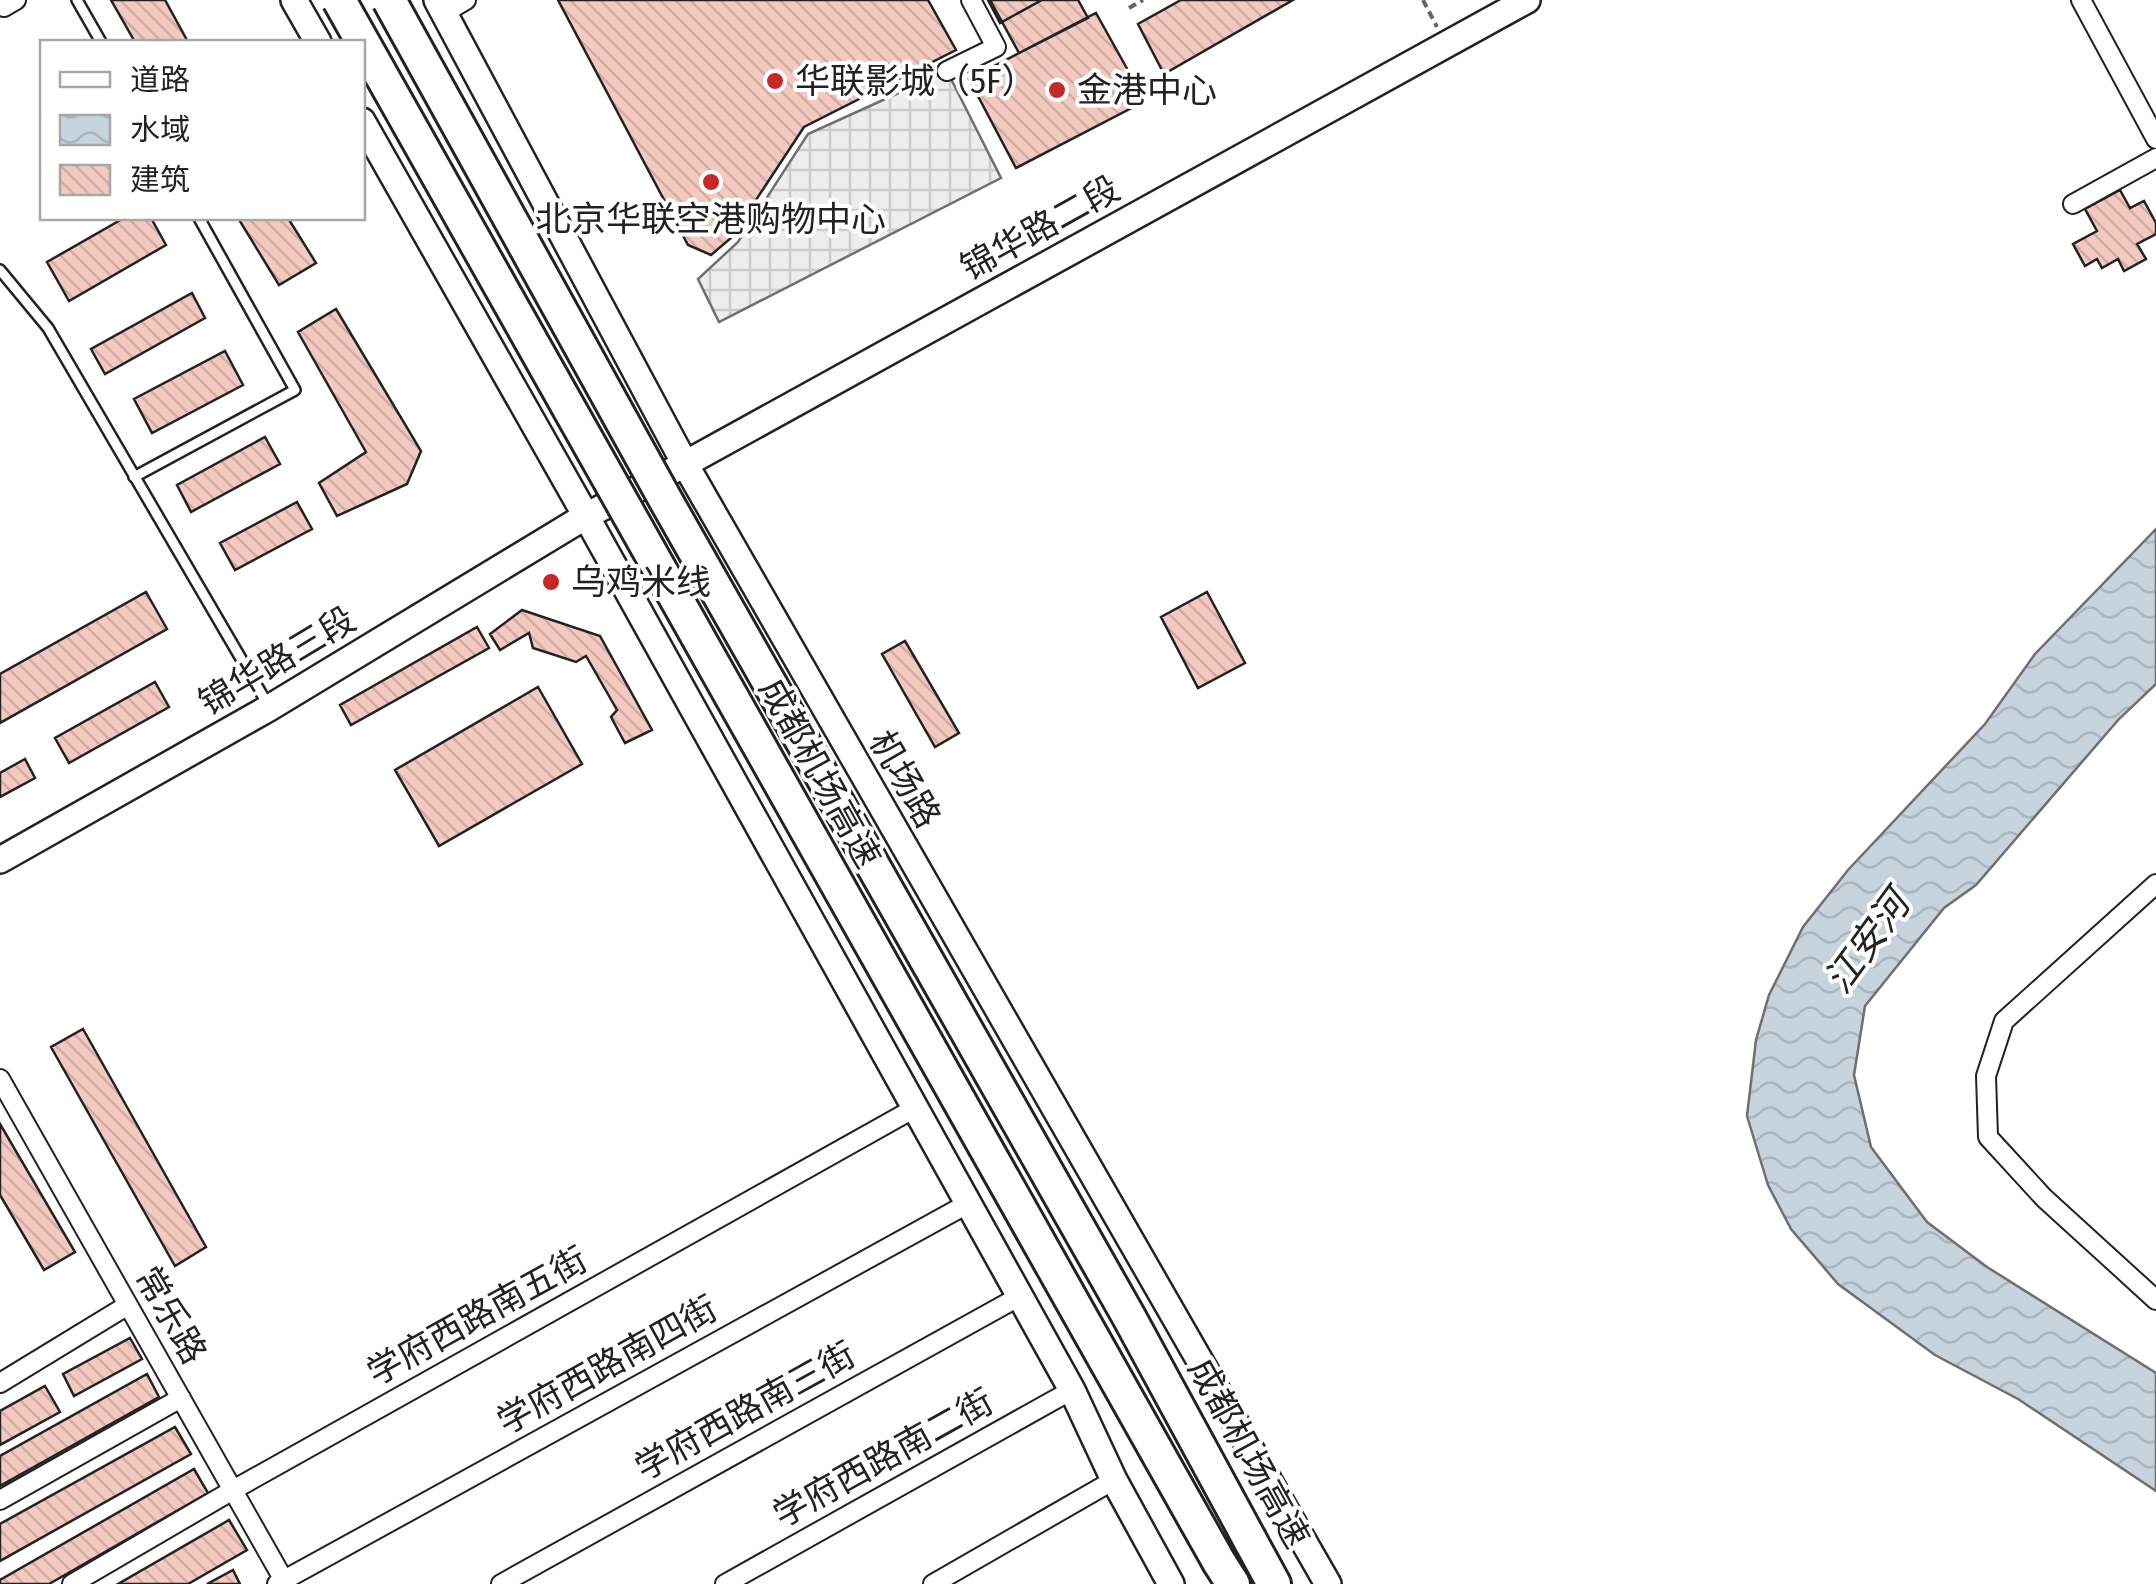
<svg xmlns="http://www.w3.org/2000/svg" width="2156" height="1584" viewBox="0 0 2156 1584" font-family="'Fira Sans Condensed','Noto Sans SC',sans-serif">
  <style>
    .plaza { fill: url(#plaza-grid); stroke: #6f6f6f; stroke-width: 2.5 }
    .water { fill: url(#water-waves); stroke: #6f6f6f; stroke-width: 2.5 }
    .building { fill: url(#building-back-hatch); stroke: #222; stroke-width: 2.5 }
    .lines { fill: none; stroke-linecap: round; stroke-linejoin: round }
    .lane-casing { stroke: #222; stroke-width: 14 }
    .street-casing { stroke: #222; stroke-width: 22 }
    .secondary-casing { stroke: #222; stroke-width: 30 }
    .highway-casing { stroke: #222; stroke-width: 38 }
    .path { stroke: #646464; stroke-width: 4; stroke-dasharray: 8 5; stroke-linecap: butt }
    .lane { stroke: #fff; stroke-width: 9 }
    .street { stroke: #fff; stroke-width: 18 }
    .secondary { stroke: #fff; stroke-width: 25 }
    .highway { stroke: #fff; stroke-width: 32 }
    .highway-bridge-casing { stroke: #222; stroke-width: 38; stroke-linecap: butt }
    .highway-bridge { stroke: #fff; stroke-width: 32 }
    .poi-dot { fill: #c62828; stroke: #fff; stroke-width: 4 }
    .labels { text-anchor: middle; stroke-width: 8; stroke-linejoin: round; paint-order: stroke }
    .poi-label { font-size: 35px; fill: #222; stroke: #fff; text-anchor: start }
    .street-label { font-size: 35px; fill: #222; stroke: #fff }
    .water-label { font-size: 38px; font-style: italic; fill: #222; stroke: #fff }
  </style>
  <defs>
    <pattern id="plaza-grid" width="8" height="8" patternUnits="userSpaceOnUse" patternTransform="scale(2.5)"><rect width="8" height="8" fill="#ededed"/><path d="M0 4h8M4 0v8" fill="none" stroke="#cbcbcb"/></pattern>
    <pattern id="water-waves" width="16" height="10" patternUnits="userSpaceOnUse" patternTransform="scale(2.5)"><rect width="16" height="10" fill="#c7d3dd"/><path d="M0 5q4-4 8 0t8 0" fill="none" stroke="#abb5bd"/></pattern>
    <pattern id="building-back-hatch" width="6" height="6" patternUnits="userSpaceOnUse" patternTransform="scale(2.5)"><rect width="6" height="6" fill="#f3c9c0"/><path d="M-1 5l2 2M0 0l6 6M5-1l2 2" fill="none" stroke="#d0aca5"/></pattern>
  </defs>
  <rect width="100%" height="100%" fill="#fff"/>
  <path class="plaza" d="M947,71l54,107 -282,144 -21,-43 40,-37 70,-108z"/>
  <path class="water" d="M2156,529v155l-37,35 -143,166 -32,23 -79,98 -11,69 17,72 56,75 60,45 169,106v118l-138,-92 -83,-44 -97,-71 -47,-55 -23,-44 -21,-69 9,-76 13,-45 34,-68 45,-57 137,-146 50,-70z"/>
  <path class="building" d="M111,0h54l23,42h-53z
    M558,0h370l28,50 -152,77 -73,111 -20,17 -23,-10z
    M988,0h54l-42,23z
    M990,0h88l10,18 -69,35z
    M1181,0h112l-129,74 -26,-50z
    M1096,13l49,88 -129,67 -47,-89z
    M2120,190l10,18 14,-7 12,22v11l-19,10 9,15 -22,12 -6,-12 -16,9 -5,-9 -12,7 -12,-22 24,-13 -12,-22z
    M124,218h27l15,27 -97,56 -22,-39z
    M238,218h50l28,45 -37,22z
    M192,293l13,25 -100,56 -14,-25z
    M336,309l85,142 -14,33 -70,32 -18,-33 47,-31 -68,-120z
    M225,351l18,34 -91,48 -18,-34z
    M265,437l15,27 -89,48 -14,-27z
    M297,502l15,27 -77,41 -15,-27z
    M146,592l21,37 -167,94v-49z
    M1207,592l38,71 -47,25 -37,-71z
    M522,610l78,26 52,94 -27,13 -14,-26 6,-7 -31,-54 -10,6 -43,-14 -4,-15 -29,17 -10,-16z
    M477,627l12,21 -138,77 -11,-20z
    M905,641l54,92 -24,14 -53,-93z
    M155,682l14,25 -100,56 -14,-25z
    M538,687l44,77 -143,82 -44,-76z
    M25,759l10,19 -35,19v-24z
    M83,1029l123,218 -31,19 -124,-219z
    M0,1124l75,128 -31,18 -44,-75z
    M130,1338l12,21 -68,37 -11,-22z
    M147,1374l12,23 -159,89v-30z
    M45,1386l15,26 -60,33v-34z
    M175,1427l16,27 -191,107v-37z
    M194,1469l14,24 -159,91h-49v-4z
    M229,1520l18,30 -59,34h-70z
    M233,1570l7,14h-33z"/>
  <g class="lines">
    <defs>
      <path id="lane" d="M77,0l24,42
        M0,270l48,58 220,377
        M134,477l161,-87 -96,-172"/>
      <path id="street" d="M2081,0l75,139
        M4,7l12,-7
        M444,13l22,-13
        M947,71l49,-24 -25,-47
        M2073,204l83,-46
        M2156,884l-152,137 -18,55 2,61 56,61 112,102
        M0,1079l286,505
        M0,1383l128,-78
        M0,1500l181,-102
        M72,1584l161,-94 682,-382
        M277,1584l692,-381
        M501,1584l519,-288
        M725,1584l347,-194
        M933,1584l181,-104"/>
      <path id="secondary" d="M294,0l24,42
        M437,0l248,464 643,1120
        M362,121l224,395 486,874 42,90 57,104
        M0,860l269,-152 317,-192 99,-52 842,-464"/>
      <path id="highway" d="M1250,1540l24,44
        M1219,1562l14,22"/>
    </defs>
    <use href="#lane" class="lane-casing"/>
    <use href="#street" class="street-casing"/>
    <use href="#secondary" class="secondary-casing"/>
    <use href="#highway" class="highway-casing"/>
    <path class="path" d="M1423,0l14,27
      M1129,8l14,-8"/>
    <use href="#lane" class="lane"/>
    <use href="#street" class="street"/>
    <use href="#secondary" class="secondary"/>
    <use href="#highway" class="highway"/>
    <defs>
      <path id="highway-bridge" d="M339,0l880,1562
        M389,0l276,499 464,818 121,223"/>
    </defs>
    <use href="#highway-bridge" class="highway-bridge-casing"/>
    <use href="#highway-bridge" class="highway-bridge"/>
  </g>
  <g class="poi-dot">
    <circle cx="775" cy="81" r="10"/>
    <circle cx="1057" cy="90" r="10"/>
    <circle cx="711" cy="182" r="10"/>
    <circle cx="551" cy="582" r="10"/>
  </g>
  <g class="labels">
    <g class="poi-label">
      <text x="795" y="93">华联影城（5F）</text>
      <text x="1077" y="102">金港中心</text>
      <text x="711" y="231" text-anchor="middle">北京华联空港购物中心</text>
      <text x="571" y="594">乌鸡米线</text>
    </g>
    <g class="street-label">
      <text transform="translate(1040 228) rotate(-29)" y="12">锦华路二段</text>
      <text transform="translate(277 661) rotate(-31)" y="12">锦华路三段</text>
      <text transform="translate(820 773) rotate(61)" y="12">成都机场高速</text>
      <text transform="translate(905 779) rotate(60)" y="12">机场路</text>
      <text transform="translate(171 1315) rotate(60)" y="12">常乐路</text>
      <text transform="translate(477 1316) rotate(-29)" y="12">学府西路南五街</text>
      <text transform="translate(607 1365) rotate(-29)" y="12">学府西路南四街</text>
      <text transform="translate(745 1411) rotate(-29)" y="12">学府西路南三街</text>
      <text transform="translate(1249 1453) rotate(61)" y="12">成都机场高速</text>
      <text transform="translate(883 1458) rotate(-29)" y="12">学府西路南二街</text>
    </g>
    <g class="water-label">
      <text transform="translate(1867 942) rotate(-54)" y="13">江安河</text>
    </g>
  </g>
  <rect x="40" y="40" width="325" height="180" fill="#ffffff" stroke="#a7a7a7" stroke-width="2.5"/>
  <rect x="60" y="72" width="50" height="15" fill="#ffffff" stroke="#a7a7a7" stroke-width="2.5"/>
  <text x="130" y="90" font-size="30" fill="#222222">道路</text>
  <rect x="60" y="115" width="50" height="30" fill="url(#water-waves)" stroke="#a7a7a7" stroke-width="2.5"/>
  <text x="130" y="140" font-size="30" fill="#222222">水域</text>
  <rect x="60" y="165" width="50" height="30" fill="url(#building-back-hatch)" stroke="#a7a7a7" stroke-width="2.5"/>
  <text x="130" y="190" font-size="30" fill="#222222">建筑</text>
</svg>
